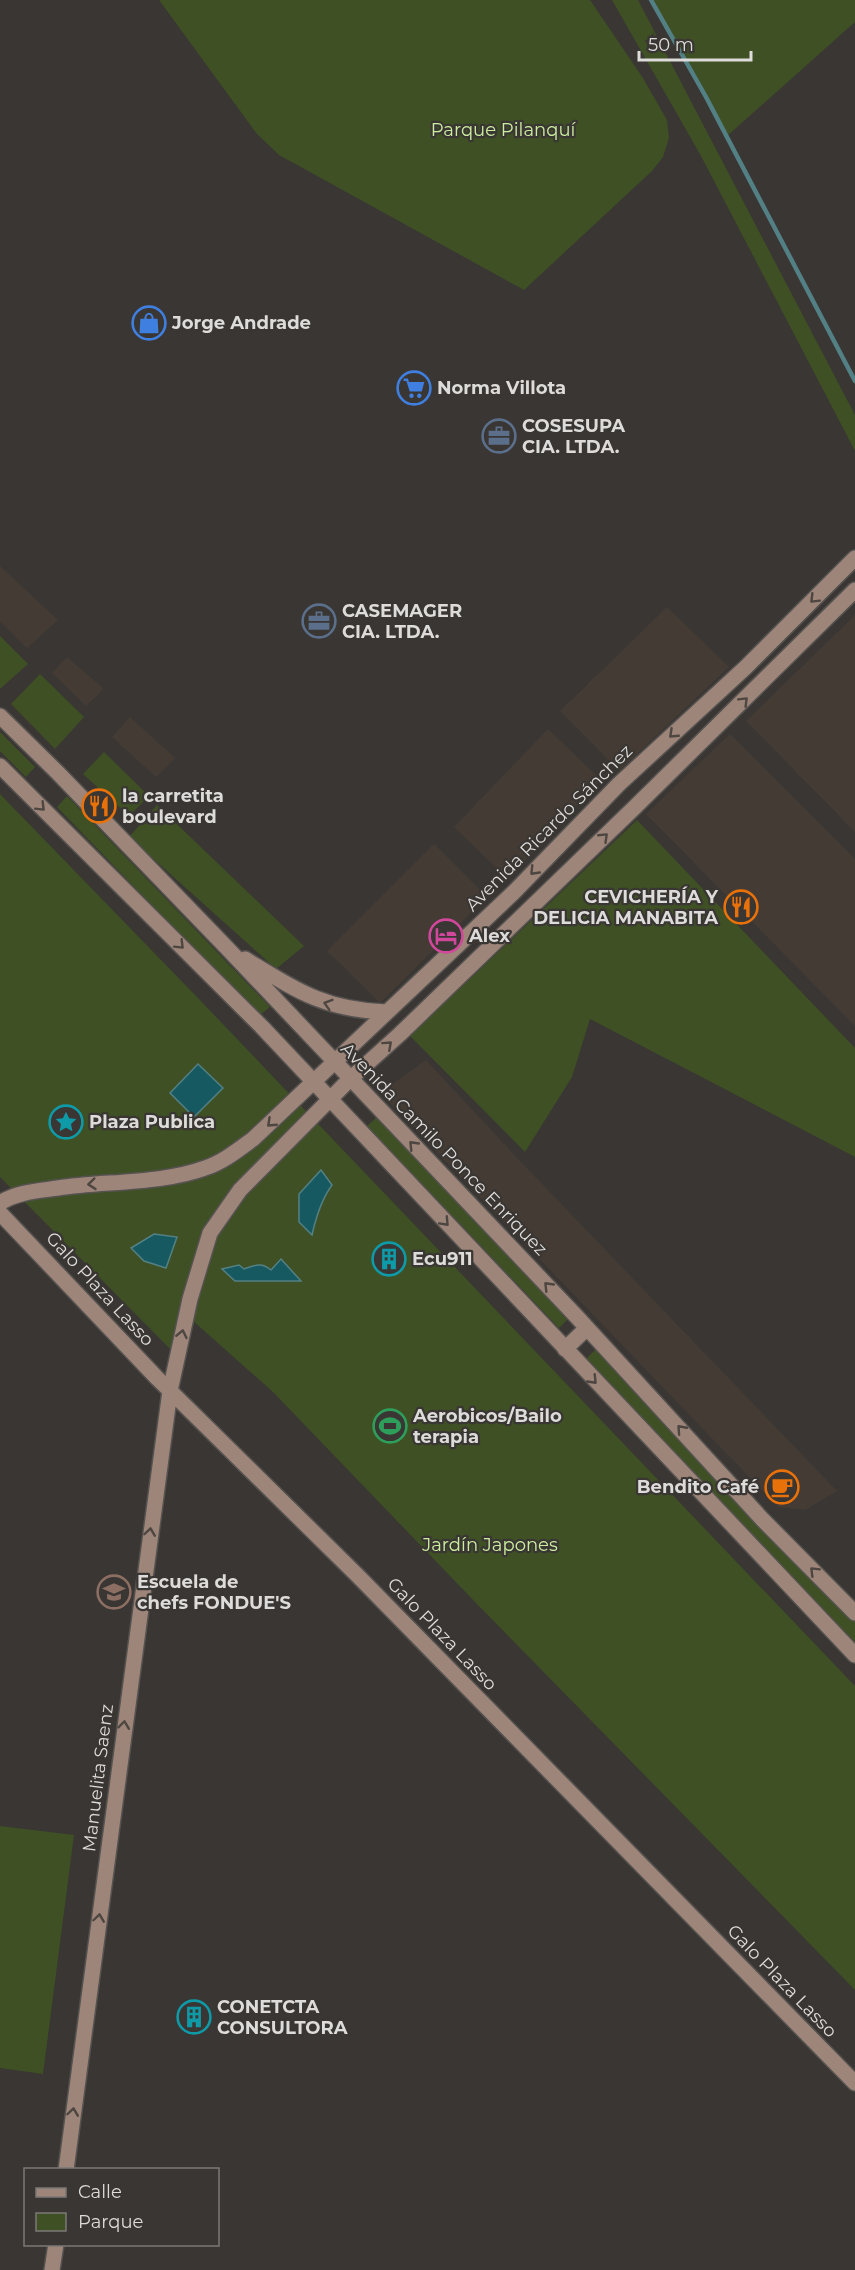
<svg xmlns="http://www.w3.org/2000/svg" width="855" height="2270" viewBox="0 0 855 2270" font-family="Montserrat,sans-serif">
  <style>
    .built { fill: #443c34 }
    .green { fill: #3e5024 }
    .water { fill: #175960; stroke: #538085; stroke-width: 1.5 }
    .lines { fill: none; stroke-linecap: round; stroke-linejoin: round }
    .stream { stroke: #538085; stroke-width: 4.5 }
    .secondary-casing { stroke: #555250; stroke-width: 18 }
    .secondary { stroke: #9e8579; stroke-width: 15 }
    .oneway { stroke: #4d4641 }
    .labels { text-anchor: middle; stroke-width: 4.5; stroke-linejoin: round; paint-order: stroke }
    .park-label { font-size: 18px; fill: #cbed9d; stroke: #393633 }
    .poi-label { font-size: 18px; font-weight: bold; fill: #dedcda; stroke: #393633; text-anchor: start }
    .street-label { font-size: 18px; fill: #dedcda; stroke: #393633 }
  </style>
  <rect width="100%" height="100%" fill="#393633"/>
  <path class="built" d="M0,566l58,54 -31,28 -27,-27z
    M667,607l62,60 -110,104 -59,-60z
    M855,615v217l-109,-111z
    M67,657l37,32 -18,17 -34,-33z
    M130,717l45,41 -19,19 -44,-40z
    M548,729l53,51 -93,99 -54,-52z
    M730,734l125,125v167l-209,-212z
    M434,844l53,53 -107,106 -53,-52z
    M426,1060l94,101 317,330 -32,19 -27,-3 -398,-414z"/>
  <path class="green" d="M159,0h431l53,78 24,42 2,18 -6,19 -11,14 -128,119 -245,-135 -22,-21z
    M612,0h26l217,415v36l-154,-295z
    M652,0h203v22l-129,115z
    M0,636l28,28 -28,25z
    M40,674l44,43 -29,32 -44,-45z
    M0,732l35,35 -9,10 -26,-26z
    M104,752l45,44 -20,20 -46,-42z
    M0,794l197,203 658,689v304l-380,-388 -202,-210 -90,-80 -7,43 -176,-178z
    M67,796l203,211 -11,9 -202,-209z
    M157,805l147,141 -28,23 -147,-132z
    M637,820l218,228v109l-265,-138 -18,58 -47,75 -115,-116z
    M377,1117l191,202 -9,9 -192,-202z
    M596,1349l259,273v21l-269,-284z
    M0,1826l74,9 -31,239 -43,-6z"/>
  <path class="water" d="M198,1064l25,24 -29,29 -24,-24z
    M321,1170l11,15c-11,15 -16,32 -20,50l-13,-13v-28z
    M154,1234l23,3 -11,31 -22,-7 -13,-13z
    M281,1259l20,22h-66l-13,-12 17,-4 5,4c11,-4 18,-7 27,1z"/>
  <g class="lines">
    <path class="stream" d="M651,0l55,97 149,284"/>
    <defs>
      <path id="secondary" d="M0,716l58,57 169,175 350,369 185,202 93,94
        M0,766l262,261 593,628
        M245,959c51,31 79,51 141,53
        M0,1203c17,-11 38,-12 58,-15 46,-7 104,-4 147,-20 18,-6 33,-18 48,-29l260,-246 106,-109 127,-117 109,-109
        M0,1213l157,165 201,198 497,507
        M565,1349l22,-21
        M66,2170l104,-779 20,-92 20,-66 30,-43 110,-111 50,-45 235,-227 220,-217
        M52,2270l4,-26"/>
    </defs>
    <use href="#secondary" class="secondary-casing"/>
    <use href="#secondary" class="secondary"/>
  </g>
  <defs><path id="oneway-chevron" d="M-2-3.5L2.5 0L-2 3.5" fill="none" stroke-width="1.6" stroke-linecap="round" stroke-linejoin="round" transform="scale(1.5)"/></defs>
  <g class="oneway">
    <use href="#oneway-chevron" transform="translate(814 599) rotate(135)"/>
    <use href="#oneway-chevron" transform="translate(744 701) rotate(-45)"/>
    <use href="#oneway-chevron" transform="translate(673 734) rotate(137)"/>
    <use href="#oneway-chevron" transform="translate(41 807) rotate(45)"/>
    <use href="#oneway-chevron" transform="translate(604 837) rotate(-44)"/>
    <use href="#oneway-chevron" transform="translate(534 871) rotate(134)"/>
    <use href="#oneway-chevron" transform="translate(180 945) rotate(45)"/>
    <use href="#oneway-chevron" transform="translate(328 1004) rotate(-163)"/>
    <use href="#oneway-chevron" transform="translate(388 1045) rotate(-42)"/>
    <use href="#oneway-chevron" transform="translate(271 1123) rotate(137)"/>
    <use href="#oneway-chevron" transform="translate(413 1145) rotate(-134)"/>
    <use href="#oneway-chevron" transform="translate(92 1184) rotate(174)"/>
    <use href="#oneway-chevron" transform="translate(445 1222) rotate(47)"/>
    <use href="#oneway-chevron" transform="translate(548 1286) rotate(-134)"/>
    <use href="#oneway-chevron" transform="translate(182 1334) rotate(-78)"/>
    <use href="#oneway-chevron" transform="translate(593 1380) rotate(46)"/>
    <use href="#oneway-chevron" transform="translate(681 1429) rotate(-132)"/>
    <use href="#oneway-chevron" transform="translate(150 1532) rotate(-82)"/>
    <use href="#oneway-chevron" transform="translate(814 1571) rotate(-135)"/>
    <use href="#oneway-chevron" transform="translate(124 1725) rotate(-83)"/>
    <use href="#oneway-chevron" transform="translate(99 1918) rotate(-82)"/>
    <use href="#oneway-chevron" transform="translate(73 2112) rotate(-82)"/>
  </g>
  <defs>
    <symbol id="shop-ring" viewBox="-11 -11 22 22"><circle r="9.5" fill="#393633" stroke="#3f7fe0" stroke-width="1.5"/><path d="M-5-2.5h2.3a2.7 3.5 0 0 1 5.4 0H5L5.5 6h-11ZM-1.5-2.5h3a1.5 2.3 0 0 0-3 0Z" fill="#3f7fe0"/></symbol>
    <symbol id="supermarket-ring" viewBox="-11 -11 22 22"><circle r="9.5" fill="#393633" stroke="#3f7fe0" stroke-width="1.5"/><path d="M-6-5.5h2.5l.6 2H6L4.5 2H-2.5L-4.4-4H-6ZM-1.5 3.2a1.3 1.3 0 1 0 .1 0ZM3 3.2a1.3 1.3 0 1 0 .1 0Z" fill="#3f7fe0"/></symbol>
    <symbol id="office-ring" viewBox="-11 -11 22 22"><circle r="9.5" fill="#393633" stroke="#5c6f8a" stroke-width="1.5"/><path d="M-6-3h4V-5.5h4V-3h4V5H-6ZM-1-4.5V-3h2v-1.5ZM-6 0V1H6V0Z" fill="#5c6f8a"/></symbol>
    <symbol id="restaurant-ring" viewBox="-11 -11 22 22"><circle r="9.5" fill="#393633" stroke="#e8710a" stroke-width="1.5"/><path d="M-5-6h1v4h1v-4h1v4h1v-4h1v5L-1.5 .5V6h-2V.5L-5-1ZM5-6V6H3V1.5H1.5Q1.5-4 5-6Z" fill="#e8710a"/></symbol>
    <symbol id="hotel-ring" viewBox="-11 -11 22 22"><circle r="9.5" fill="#393633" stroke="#d1479c" stroke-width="1.5"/><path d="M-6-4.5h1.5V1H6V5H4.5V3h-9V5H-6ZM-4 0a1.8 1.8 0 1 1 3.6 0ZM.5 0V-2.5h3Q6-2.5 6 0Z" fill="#d1479c"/></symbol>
    <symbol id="sight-ring" viewBox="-11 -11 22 22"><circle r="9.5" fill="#393633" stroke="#0f9aa8" stroke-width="1.5"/><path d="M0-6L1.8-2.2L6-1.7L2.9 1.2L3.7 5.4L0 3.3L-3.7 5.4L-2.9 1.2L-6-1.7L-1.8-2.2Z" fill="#0f9aa8"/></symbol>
    <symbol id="building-ring" viewBox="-11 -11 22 22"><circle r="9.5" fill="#393633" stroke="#0f9aa8" stroke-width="1.5"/><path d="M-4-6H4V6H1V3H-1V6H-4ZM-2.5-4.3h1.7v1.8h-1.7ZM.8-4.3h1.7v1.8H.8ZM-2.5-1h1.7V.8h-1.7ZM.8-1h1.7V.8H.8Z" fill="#0f9aa8"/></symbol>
    <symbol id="stadium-ring" viewBox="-11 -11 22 22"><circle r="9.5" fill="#393633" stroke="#2e9e5b" stroke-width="1.5"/><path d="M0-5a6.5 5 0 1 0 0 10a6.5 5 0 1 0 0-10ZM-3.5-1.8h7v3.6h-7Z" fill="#2e9e5b"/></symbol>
    <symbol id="cafe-ring" viewBox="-11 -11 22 22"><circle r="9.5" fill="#393633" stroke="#e8710a" stroke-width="1.5"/><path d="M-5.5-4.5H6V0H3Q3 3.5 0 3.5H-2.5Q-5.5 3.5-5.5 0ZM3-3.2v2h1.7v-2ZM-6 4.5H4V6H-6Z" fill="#e8710a"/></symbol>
    <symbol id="school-ring" viewBox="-11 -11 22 22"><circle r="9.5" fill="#393633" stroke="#8d6e63" stroke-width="1.5"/><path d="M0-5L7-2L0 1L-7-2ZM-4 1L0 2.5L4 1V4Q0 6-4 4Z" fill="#8d6e63"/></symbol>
  </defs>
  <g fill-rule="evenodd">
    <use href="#shop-ring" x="130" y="304" width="38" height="38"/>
    <use href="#supermarket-ring" x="395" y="369" width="38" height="38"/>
    <use href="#office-ring" x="480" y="417" width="38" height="38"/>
    <use href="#office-ring" x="300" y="602" width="38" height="38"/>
    <use href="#restaurant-ring" x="80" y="787" width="38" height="38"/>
    <use href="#restaurant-ring" x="722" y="888" width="38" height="38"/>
    <use href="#hotel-ring" x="427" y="917" width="38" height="38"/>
    <use href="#sight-ring" x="47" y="1103" width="38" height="38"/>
    <use href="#building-ring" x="370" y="1240" width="38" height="38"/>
    <use href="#stadium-ring" x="371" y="1407" width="38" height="38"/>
    <use href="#cafe-ring" x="763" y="1468" width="38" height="38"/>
    <use href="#school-ring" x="95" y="1573" width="38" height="38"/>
    <use href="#building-ring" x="175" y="1998" width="38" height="38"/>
  </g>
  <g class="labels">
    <g class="park-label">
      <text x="503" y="136">Parque Pilanquí</text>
      <text x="490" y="1551">Jardín Japones</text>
    </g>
    <g class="poi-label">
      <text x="172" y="329">Jorge Andrade</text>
      <text x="437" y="394">Norma Villota</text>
      <text x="522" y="432">COSESUPA<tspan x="522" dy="21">CIA. LTDA.</tspan></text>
      <text x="342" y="617">CASEMAGER<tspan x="342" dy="21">CIA. LTDA.</tspan></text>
      <text x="122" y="802">la carretita<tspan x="122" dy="21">boulevard</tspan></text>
      <text x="718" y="903" text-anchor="end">CEVICHERÍA Y<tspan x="718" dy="21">DELICIA MANABITA</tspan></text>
      <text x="469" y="942">Alex</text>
      <text x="89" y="1128">Plaza Publica</text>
      <text x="412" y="1265">Ecu911</text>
      <text x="413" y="1422">Aerobicos/Bailo<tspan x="413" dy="21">terapia</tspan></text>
      <text x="759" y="1493" text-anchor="end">Bendito Café</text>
      <text x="137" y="1588">Escuela de<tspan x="137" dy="21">chefs FONDUE'S</tspan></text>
      <text x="217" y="2013">CONETCTA<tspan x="217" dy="21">CONSULTORA</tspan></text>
    </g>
    <g class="street-label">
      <text transform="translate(549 828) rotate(-45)" y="6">Avenida Ricardo Sánchez</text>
      <text transform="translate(444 1149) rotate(46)" y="6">Avenida Camilo Ponce Enriquez</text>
      <text transform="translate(100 1289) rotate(47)" y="6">Galo Plaza Lasso</text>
      <text transform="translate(442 1634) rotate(46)" y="6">Galo Plaza Lasso</text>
      <text transform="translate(98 1778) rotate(-83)" y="6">Manuelita Saenz</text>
      <text transform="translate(782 1981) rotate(46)" y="6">Galo Plaza Lasso</text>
    </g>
  </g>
  <rect x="24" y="2168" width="195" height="78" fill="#393633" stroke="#7b7876" stroke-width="1.5"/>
  <rect x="36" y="2188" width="30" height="9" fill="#9e8579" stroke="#7b7876" stroke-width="1.5"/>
  <text x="78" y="2198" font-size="18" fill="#dedcda">Calle</text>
  <rect x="36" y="2213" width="30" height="18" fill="#3e5024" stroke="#7b7876" stroke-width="1.5"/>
  <text x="78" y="2228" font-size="18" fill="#dedcda">Parque</text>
  <path d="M639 51v9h112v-9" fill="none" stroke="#dedcda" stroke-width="3"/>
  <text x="648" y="51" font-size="18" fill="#dedcda" stroke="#393633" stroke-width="4.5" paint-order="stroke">50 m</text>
</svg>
